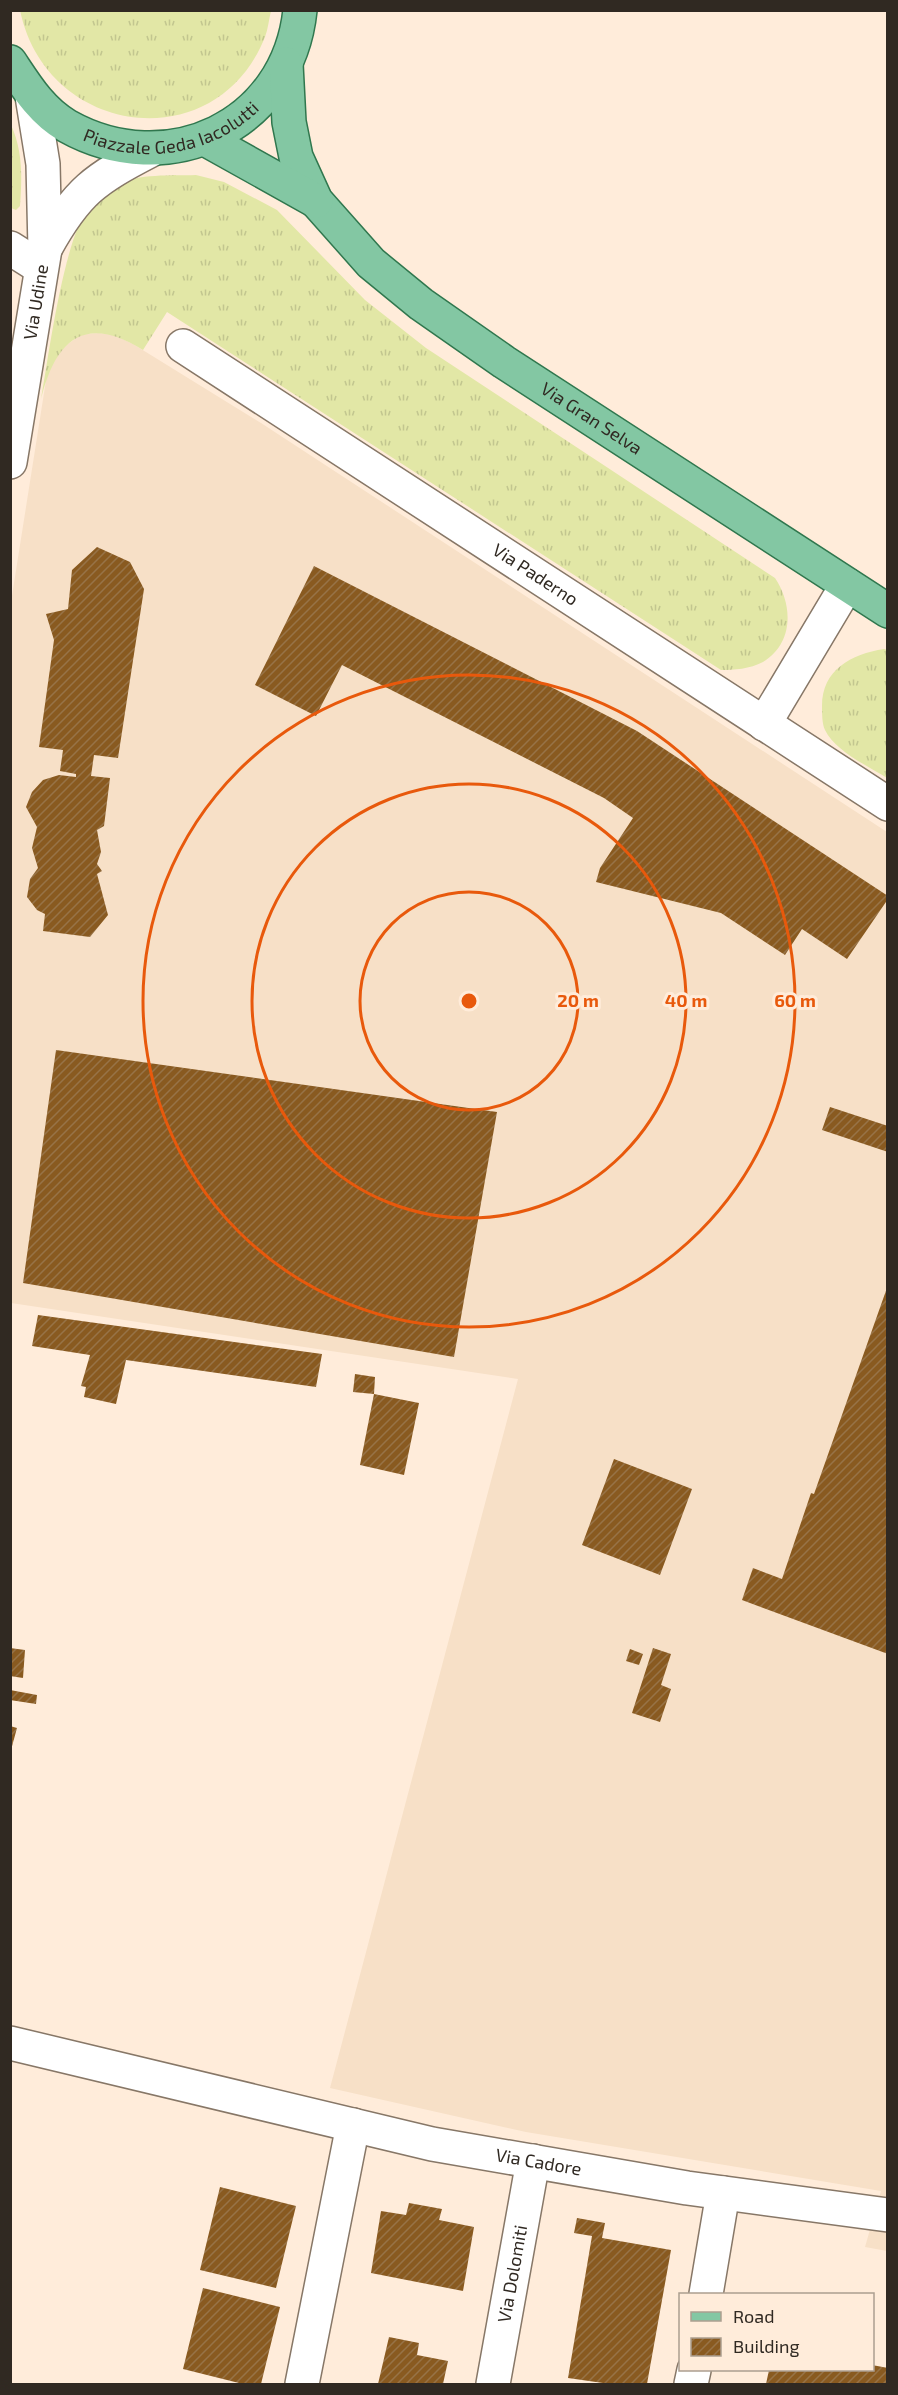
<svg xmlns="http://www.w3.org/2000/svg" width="898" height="2395" viewBox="0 0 898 2395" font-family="'Exo 2',sans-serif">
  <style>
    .built { fill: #f7e0c7 }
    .grass { fill: url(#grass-tufts) }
    .building { fill: url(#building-hatch) }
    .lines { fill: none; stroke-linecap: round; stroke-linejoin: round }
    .minor-casing { stroke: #877767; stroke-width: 36 }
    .major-casing { stroke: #30774e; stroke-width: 36 }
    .minor { stroke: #fff; stroke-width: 33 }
    .major { stroke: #83c7a3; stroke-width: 33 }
    .ring { fill: none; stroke: #e8590c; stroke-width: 3 }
    .labels { text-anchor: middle; stroke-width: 6; stroke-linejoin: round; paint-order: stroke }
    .street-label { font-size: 18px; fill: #302922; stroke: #ffecda }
    .centre { fill: #e8590c; stroke: #ffecda; stroke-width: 3 }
    .ring-label { font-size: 18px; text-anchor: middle; font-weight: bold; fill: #e8590c; stroke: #ffecda; stroke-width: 6; stroke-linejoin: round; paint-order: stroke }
  </style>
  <defs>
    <pattern id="grass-tufts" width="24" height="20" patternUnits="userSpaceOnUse" patternTransform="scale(1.5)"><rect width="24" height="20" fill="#e2e7a6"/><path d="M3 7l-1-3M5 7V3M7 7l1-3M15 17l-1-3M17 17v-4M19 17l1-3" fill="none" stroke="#c2c68f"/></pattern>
    <pattern id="building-hatch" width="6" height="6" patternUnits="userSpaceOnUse" patternTransform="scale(1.5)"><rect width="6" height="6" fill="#895a20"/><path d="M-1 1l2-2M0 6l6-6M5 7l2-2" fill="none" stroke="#977347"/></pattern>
  </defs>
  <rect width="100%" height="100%" fill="#ffecda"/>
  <path class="built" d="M99,333l15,2 19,9 128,79 626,409v1419l-22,-4 16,-56 -355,-59 -196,-44 188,-709 -507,-76v-701l36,-228 9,-19 12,-11 14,-10z"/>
  <path class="grass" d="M20,10h251v1c-2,8 -3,18 -6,26 -49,123 -219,100 -245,-27z
    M11,125c12,26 11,53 9,81l-4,4 -5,-2z
    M196,175l28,7 53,28 88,90 61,48 349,230c18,27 19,65 -12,84 -13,7 -29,8 -42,8l-554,-358 -24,38c-58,-36 -87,-11 -102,49 8,-45 23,-162 49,-194 6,-7 18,-17 25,-20 26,-12 54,-9 81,-10z
    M884,649l4,1 -1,128c-19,-12 -52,-27 -62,-48 -3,-6 -3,-17 -3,-24 0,-36 29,-52 62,-57z"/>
  <path class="building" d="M97,547l33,15 14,27 -26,169 -24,-3 -3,21 19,2 -6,48 -7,4 4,22 -4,12 5,7 -5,3 11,41 -18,22 -47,-6 2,-17 -8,-4 -10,-13 3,-18 8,-11 -6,-20 5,-21 -11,-20 6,-15 11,-12 16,-5 17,2v-3l-16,-3 3,-21 -24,-3 15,-107 -8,-26 22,-5 4,-39z
    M314,566l323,165 251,165v3l-41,60 -45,-30 -17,26 -64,-42 -125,-31 4,-14 33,-50 -29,-20 -262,-133 -26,51 -61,-31z
    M56,1050l441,62 -43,245 -431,-74z
    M830,1107l58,19v26l-66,-22z
    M888,1285v369l-146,-54 11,-32 29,11 29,-86 3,1z
    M38,1315l284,39 -6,33 -190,-27 -10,44 -32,-7 2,-10 -5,-1 9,-31 -58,-9z
    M355,1374l20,3 -1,17 -21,-2z
    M374,1394l45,9 -15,72 -44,-10z
    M614,1459l78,30 -32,86 -78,-30z
    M10,1648l15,2 -2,28 -13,-2z
    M653,1648l18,6 -10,31 10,4 -11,33 -28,-9z
    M630,1649l13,5 -4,11 -13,-4z
    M10,1690l27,5 -1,9 -26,-4z
    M10,1726l7,2 -6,22h-1z
    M220,2187l76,19 -20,82 -76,-18z
    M409,2203l33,6 -3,11 35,7 -11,64 -92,-18 10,-62 25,4z
    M577,2218l28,5 -3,15 69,12 -24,134h-37l-42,-6 24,-142 -18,-3z
    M203,2288l77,19 -19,77h-18l-60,-15z
    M389,2337l30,6 -2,12 31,6 -5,23h-65z
    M872,2365l16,3v16h-122l3,-14h103z"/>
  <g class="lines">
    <defs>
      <g id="minor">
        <path d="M46,247c31,-56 49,-68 105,-97"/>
        <path d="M10,248l30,19"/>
        <path id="s1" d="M183,346l705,458"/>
        <path id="s2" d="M10,462l35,-213 -2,-85 -11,-68"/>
        <path d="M764,724l83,-139"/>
        <path id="s3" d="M10,2043l422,101 255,44 201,27"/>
        <path d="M706,2294l17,-101"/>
        <path d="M302,2384l51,-259"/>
        <path id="s4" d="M493,2384l40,-223"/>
        <path d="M691,2384l3,-14"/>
      </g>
      <g id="major">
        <path id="s5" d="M10,62c16,24 31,49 57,64 100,56 221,1 233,-116"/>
        <path id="s6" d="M286,64l3,58 7,35 20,44 55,62 50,41 83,58 384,249"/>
        <path d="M205,139l111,62"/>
      </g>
    </defs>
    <use href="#minor" class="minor-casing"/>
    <use href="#major" class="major-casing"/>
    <use href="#minor" class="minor"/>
    <use href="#major" class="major"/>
  </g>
  <g class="ring">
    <circle cx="469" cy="1001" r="109"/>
    <circle cx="469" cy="1001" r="217"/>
    <circle cx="469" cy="1001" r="326"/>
  </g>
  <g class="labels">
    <g class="street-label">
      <text dy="6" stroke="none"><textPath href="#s5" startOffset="198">Piazzale Geda Iacolutti</textPath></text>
      <text dy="6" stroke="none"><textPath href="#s2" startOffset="162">Via Udine</textPath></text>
      <text dy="6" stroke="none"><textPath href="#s6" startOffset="495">Via Gran Selva</textPath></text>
      <text dy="6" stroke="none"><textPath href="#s1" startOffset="420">Via Paderno</textPath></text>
      <text dy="6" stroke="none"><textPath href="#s3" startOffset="542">Via Cadore</textPath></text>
      <text dy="6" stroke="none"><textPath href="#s4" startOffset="112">Via Dolomiti</textPath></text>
    </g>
  </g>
  <circle cx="469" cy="1001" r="9" class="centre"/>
  <g class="ring-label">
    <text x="578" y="1007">20 m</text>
    <text x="686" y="1007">40 m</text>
    <text x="795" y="1007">60 m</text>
  </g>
  <rect width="898" height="2395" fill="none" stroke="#302922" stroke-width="24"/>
  <rect x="679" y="2293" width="195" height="78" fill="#ffecda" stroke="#ac9e90" stroke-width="1.5"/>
  <rect x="691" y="2312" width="30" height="9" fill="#83c7a3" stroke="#ac9e90" stroke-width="1.5"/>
  <text x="733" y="2323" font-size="18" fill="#302922">Road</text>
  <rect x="691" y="2338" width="30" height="18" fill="url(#building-hatch)" stroke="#ac9e90" stroke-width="1.5"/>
  <text x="733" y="2353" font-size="18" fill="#302922">Building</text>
</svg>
